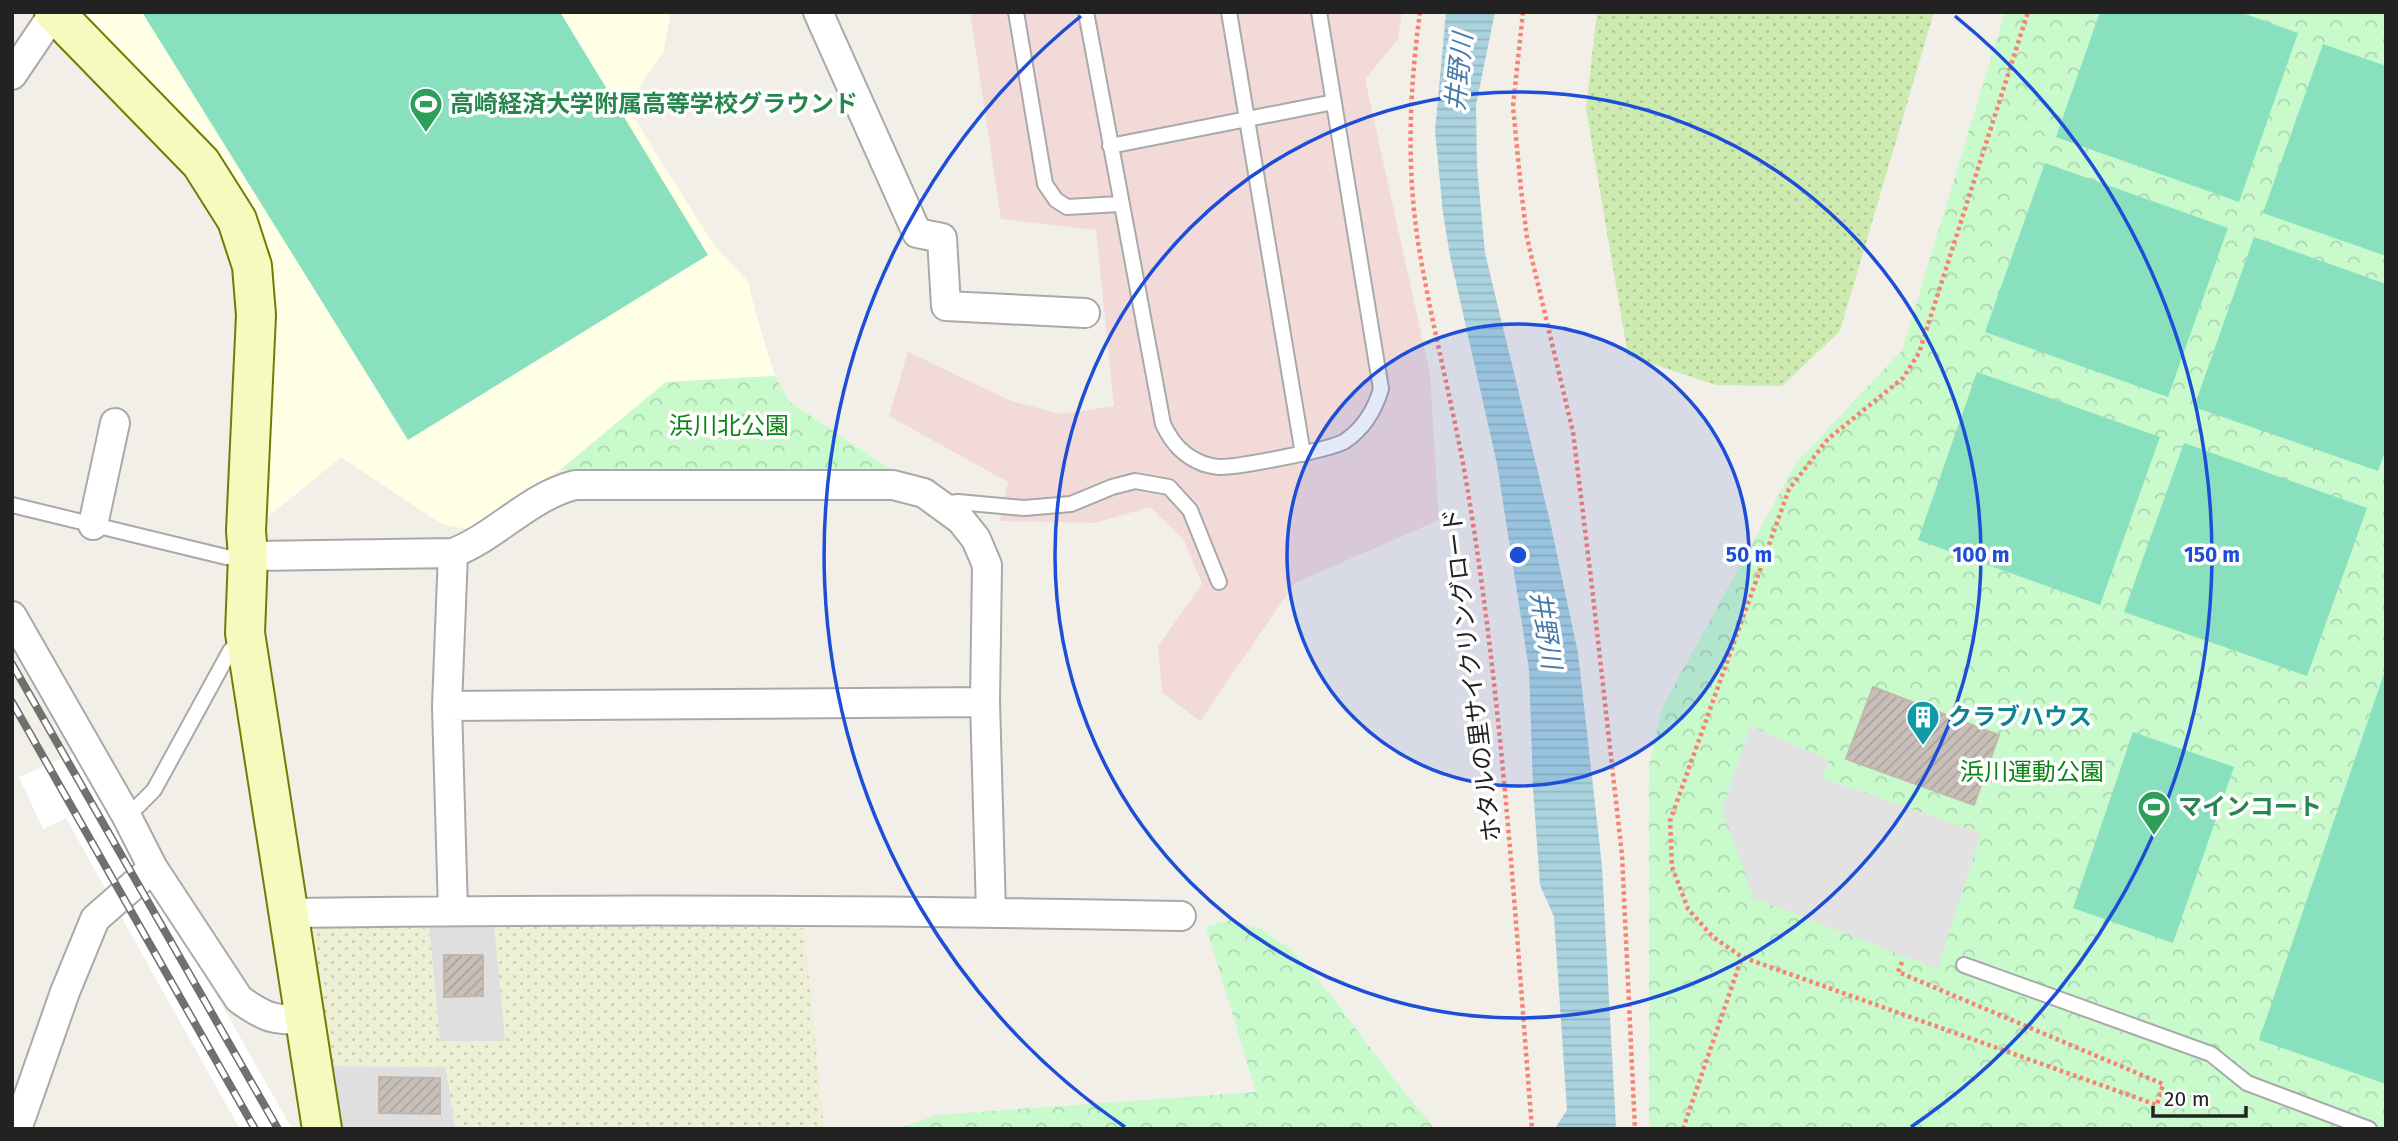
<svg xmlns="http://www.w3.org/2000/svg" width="2398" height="1141" viewBox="0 0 2398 1141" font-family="'Fira Sans','Noto Sans JP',sans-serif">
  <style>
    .residential { fill: #e0dfdf }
    .commercial { fill: #f2dad9 }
    .education { fill: #ffffe5 }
    .farmland { fill: url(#farmland-dots) }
    .grass { fill: url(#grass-dots) }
    .park { fill: url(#park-crowns) }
    .pitch { fill: #88e0be }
    .parking { fill: #e2e2e2 }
    .water { fill: url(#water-rules) }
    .pier { fill: #fff }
    .building { fill: url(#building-hatch); stroke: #c4b6ab; stroke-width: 2 }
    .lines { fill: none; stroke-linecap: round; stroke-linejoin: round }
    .lane-casing { stroke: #a9a9a9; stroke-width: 18 }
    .street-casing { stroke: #a9a9a9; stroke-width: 32 }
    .secondary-casing { stroke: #707d05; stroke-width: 42 }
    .path { stroke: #fa8072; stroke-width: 4.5; stroke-dasharray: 3.5 3.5; stroke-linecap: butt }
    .lane { stroke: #fff; stroke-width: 14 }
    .street { stroke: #fff; stroke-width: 28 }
    .secondary { stroke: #f7fabf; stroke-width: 38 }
    .rail-casing { stroke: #707070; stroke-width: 8 }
    .rail { stroke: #fff; stroke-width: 5; stroke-dasharray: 16; stroke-linecap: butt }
    .ring { fill: none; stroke: #1d4ed8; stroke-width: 3.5 }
    .labels { text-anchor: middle; stroke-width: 7; stroke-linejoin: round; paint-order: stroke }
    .leisure-label { font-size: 24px; font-weight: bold; fill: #27864d; stroke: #fff; text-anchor: start }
    .park-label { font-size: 24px; fill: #0c8416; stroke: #fff }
    .street-label { font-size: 24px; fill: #222; stroke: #fff }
    .culture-label { font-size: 24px; font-weight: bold; fill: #0d838f; stroke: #fff; text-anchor: start }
    .water-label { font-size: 26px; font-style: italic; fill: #4a7aab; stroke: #fff }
    .centre { fill: #1d4ed8; stroke: #fff; stroke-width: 3.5 }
    .ring-label { font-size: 21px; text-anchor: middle; font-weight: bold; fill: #1d4ed8; stroke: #fff; stroke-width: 7; stroke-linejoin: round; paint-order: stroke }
  </style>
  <defs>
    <pattern id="farmland-dots" width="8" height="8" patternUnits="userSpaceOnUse" patternTransform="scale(1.75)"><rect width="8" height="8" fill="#eef0d5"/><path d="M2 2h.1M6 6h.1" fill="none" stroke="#ccceb7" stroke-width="1.8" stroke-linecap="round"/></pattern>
    <pattern id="grass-dots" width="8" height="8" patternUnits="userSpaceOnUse" patternTransform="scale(1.75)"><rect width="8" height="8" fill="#cdebb0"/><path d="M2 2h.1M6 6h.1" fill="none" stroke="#b0c997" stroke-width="1.8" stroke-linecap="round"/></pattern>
    <pattern id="park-crowns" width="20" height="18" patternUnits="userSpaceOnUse" patternTransform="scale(1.75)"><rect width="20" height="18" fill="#c8facc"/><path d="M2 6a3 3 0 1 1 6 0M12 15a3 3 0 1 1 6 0" fill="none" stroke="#acd6af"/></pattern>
    <pattern id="water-rules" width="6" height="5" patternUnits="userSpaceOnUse" patternTransform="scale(1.75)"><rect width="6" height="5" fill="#aad3df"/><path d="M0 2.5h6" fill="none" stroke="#92b5bf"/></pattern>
    <pattern id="building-hatch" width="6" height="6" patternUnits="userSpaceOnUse" patternTransform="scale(1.75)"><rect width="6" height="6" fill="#c7bfb8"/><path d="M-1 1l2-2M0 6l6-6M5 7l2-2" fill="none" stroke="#aba49e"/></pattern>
  </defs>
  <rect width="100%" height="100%" fill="#f2efe9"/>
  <path class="residential" d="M494,923l12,118h-66l-11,-114z
    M330,1066l116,1 9,62 -118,-2z"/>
  <path class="commercial" d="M970,12h432l-4,27 -33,40 65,295 9,146 -144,63 -95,138 -38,-29 -4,-46 44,-62 -18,-44 -34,-33 -55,16 -95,-2 8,-39 -119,-66 19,-64 103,49 49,13 54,-8 -18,-176 -95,-11z"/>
  <path class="education" d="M68,12h603l-8,41 -22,31 -9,31 83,132 33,34 9,37 18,58 -109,6 -106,88 -93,59 -25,-5 -101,-67 -84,69 9,-251z"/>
  <path class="farmland" d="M494,923l310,5 20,201h-369l-9,-62 -116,-1 -22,-129 11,-12 110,1 11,115h65z"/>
  <path class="grass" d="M1597,12h337l-94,319 -58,55 -66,-1 -88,-29 -42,-247z"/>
  <path class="park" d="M2005,12h381v1117h-737v-362l13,-59 134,-245 106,-113z
    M775,376l15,26 109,73 -339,-5 106,-88z
    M1230,920l31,9 31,21 33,38 72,95 38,46h-538l39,-14 320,-23 -50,-165z"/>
  <path class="pitch" d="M142,12h418l148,243 -300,185z
    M2100,12h140l58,21 -59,169 -183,-65z
    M2323,44l63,22v190l-123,-43z
    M2045,163l183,65 -60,169 -183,-65z
    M2254,237l132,47v164l-8,23 -184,-64z
    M1977,372l183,65 -60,168 -182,-65z
    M2184,443l183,65 -60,168 -183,-64z
    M2386,668v416l-127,-44z
    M2133,732l101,35 -61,176 -100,-35z"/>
  <path class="parking" d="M1750,726l80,34 -8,18 159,55 -44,136 -183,-71 -32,-88z"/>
  <path class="water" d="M1446,12h49l-19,93 1,61 8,87 66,273 27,127 24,213 14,263 -60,-2 11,-17 -13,-193 -14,-32 -7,-97 -4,-119 -32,-205 -47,-208 -7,-43 -8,-82z"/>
  <path class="pier" d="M78,751l214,378h-52l-174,-311 -23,11 -24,-52z"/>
  <path class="building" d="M1873,687l126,48 -25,70 -128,-46z
    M444,955h39v41l-39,1z
    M379,1077l61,1v36l-61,-1z"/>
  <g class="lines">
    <defs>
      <path id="lane" d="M1016,12l29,172 11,16 11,7 53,-3
        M1086,12l77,412c9,19 20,32 41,40 4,1 11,3 15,3 16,1 115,-18 126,-26 18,-12 30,-32 36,-52l-62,-377
        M1229,12l74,442
        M1110,146l224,-44
        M942,504l16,-2 66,6 47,-4 41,-17 23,-6 34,6 21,23 29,72
        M12,505l214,52 20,-1
        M126,815l12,-9 16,-16 76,-139 11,-12
        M1964,965l247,89 36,29 122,46"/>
      <path id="street" d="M818,12l99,221 25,5 4,68 139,7
        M12,75l42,-62
        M93,525l22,-102
        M248,556l205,-3c44,-17 75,-56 122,-68h318l31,8 37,27 15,19 11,26 -2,137 6,210
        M12,616l114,199 27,53 86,131c26,19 34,21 66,21
        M447,706l538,-4
        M453,911l-6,-205 6,-153
        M290,913c297,-4 594,-3 891,3
        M17,1129l48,-137 30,-73 58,-51"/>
      <path id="secondary" d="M54,12l147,151 36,57 15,46 4,49 -10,216 2,25 -3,77 77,496"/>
    </defs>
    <use href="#lane" class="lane-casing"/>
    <use href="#street" class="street-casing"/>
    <use href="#secondary" class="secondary-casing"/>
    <path class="path" d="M1420,12c-11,81 -14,162 0,242 14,82 36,163 49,244 34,209 46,420 63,631
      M1523,12l-10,94 8,83 6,49 46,194 19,155 30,268 13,274
      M1902,962l-4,10 265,112 -6,21 -415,-148 -29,-20 -25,-28 -16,-42 -2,-46 119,-332 39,-50 75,-61 16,-25 109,-341
      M1683,1129l59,-172"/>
    <use href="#lane" class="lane"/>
    <use href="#street" class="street"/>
    <use href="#secondary" class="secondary"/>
    <defs>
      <path id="rail" d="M12,664l266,465
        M12,702l243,427"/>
    </defs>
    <use href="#rail" class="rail-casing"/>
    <use href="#rail" class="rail"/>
  </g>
  <circle cx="1518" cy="555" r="231" fill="#1d4ed8" fill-opacity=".12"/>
  <g class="ring">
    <circle cx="1518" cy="555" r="231"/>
    <circle cx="1518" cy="555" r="463"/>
    <path d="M1125 1127A694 694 0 0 1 1081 16M1955 16A694 694 0 0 1 1911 1127"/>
  </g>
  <defs>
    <symbol id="stadium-pin" viewBox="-11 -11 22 30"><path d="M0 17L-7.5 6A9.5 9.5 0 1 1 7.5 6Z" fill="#2e9e5b" stroke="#fff"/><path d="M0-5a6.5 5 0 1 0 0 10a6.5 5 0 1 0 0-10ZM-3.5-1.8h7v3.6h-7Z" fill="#fff"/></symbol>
    <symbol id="building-pin" viewBox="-11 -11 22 30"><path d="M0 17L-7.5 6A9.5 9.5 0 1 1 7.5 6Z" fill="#0f9aa8" stroke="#fff"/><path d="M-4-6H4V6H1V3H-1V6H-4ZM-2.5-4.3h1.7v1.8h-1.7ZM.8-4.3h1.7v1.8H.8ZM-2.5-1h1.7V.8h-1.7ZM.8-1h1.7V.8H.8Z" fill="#fff"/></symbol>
  </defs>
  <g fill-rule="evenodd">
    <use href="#stadium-pin" x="407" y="85" width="38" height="52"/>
    <use href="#building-pin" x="1904" y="698" width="38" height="52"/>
    <use href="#stadium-pin" x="2135" y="788" width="38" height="52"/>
  </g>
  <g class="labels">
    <g class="leisure-label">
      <text x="450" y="112">高崎経済大学附属高等学校グラウンド</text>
      <text x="2178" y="815">マインコート</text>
    </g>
    <g class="park-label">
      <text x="729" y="434">浜川北公園</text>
      <text x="2032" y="780">浜川運動公園</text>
    </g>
    <g class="street-label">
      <text transform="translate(1472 675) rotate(-97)" y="8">ホタルの里サイクリングロード</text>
    </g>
    <g class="culture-label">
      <text x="1948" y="725">クラブハウス</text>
    </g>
    <g class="water-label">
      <text transform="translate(1459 72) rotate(-84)" y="9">井野川</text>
      <text transform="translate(1546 630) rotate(81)" y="9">井野川</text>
    </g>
  </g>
  <circle cx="1518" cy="555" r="10" class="centre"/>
  <g class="ring-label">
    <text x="1749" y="562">50 m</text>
    <text x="1981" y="562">100 m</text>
    <text x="2212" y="562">150 m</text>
  </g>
  <rect width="2398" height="1141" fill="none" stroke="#222222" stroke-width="28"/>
  <path d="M2153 1106v10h93v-10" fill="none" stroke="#222222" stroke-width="3.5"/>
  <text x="2164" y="1106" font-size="21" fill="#222222" stroke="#ffffff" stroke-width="5" paint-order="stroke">20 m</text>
</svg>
